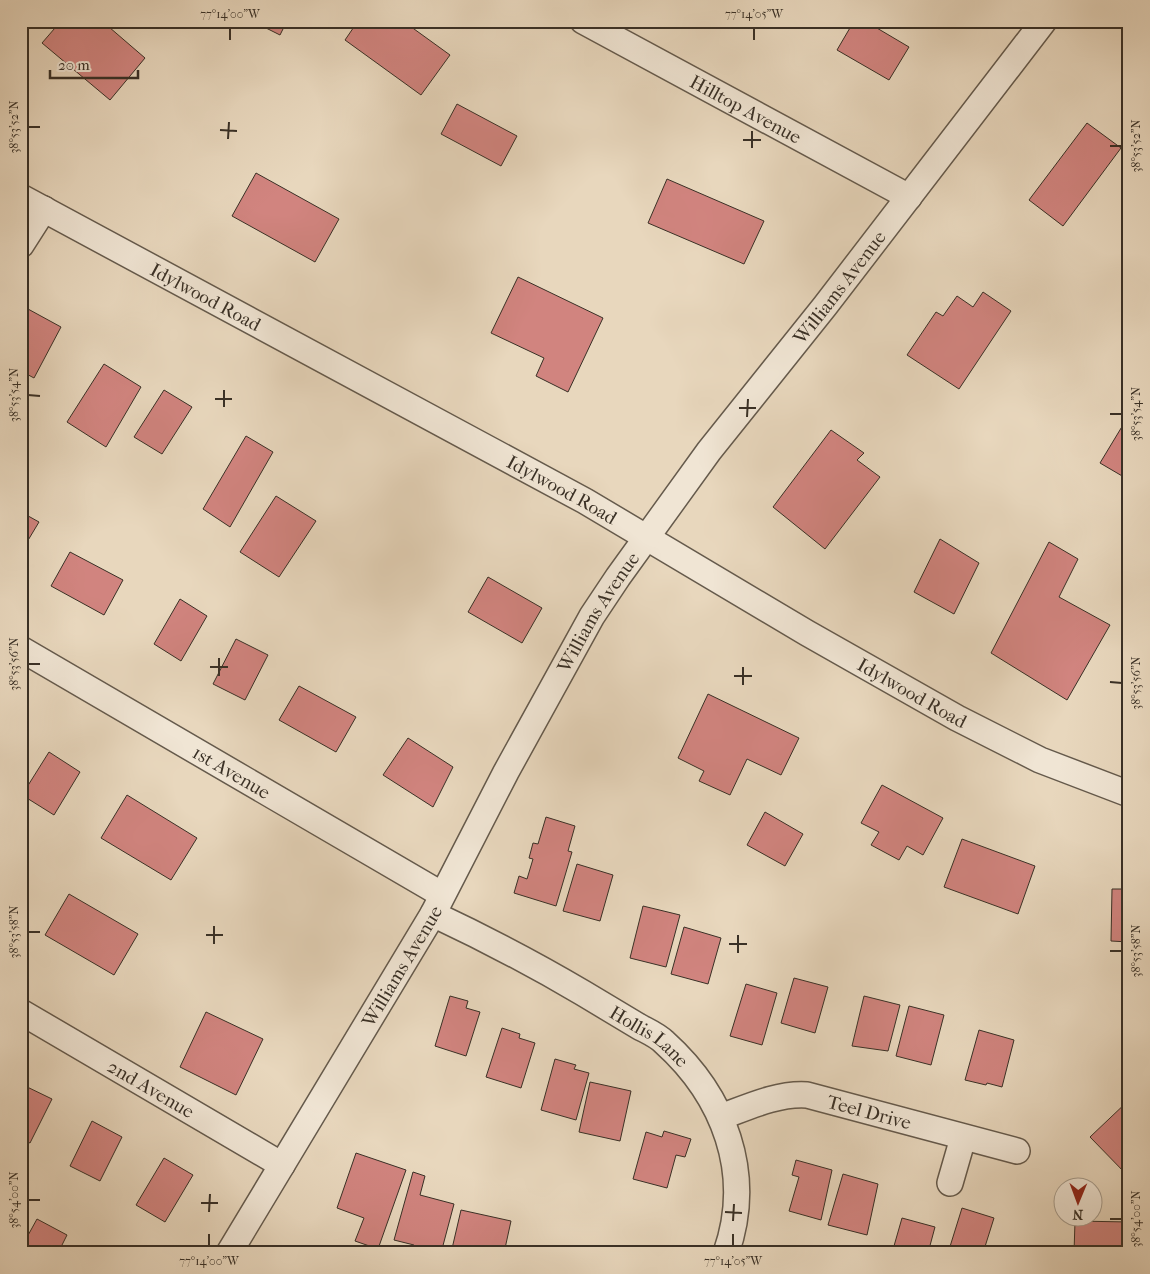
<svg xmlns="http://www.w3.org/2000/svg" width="1150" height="1274" viewBox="0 0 1150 1274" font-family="'IM FELL French Canon',serif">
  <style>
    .building { fill: #d1847f; stroke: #393026 }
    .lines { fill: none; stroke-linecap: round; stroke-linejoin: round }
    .street-casing { stroke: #655a4c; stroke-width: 28 }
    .street { stroke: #f0e5d4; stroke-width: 25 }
    .ticks { fill: none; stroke: #393026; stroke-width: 2 }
    .labels { text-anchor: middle; stroke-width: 4; stroke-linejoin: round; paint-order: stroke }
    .street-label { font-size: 19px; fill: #393026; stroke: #f0e5d4 }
    .neatline { fill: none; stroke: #393026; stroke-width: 2 }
    .ticks-label { font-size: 12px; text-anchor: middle; fill: #393026 }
  </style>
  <rect width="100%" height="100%" fill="#e8d7bd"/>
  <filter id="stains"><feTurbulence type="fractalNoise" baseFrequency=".004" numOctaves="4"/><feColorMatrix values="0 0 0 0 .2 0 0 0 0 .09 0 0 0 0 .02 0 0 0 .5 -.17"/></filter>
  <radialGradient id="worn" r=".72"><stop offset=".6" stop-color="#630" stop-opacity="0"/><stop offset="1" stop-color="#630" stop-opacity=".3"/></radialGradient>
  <path class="building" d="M61,21h41l43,37 -35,42 -68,-57z
    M252,21h35l-7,14z
    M358,21h45l47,34 -29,40 -76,-55z
    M854,21h11l44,26 -20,33 -52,-30z
    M457,104l60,32 -16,30 -60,-32z
    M1087,123l34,25 -58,78 -34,-26z
    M256,173l83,46 -24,43 -83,-46z
    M667,179l97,42 -20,43 -96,-41z
    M518,277l85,41 -35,74 -32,-16 8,-18 -53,-25z
    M983,292l28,19 -52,78 -52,-34 29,-43 7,4 14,-20 16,11z
    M28,309l33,18 -27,51 -13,-7v-50z
    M104,364l37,23 -35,60 -39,-25z
    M164,390l28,17 -30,47 -28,-17z
    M1129,415v65l-29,-17z
    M831,430l33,23 -7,7 23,17 -55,72 -52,-42z
    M246,436l27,16 -43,75 -27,-18z
    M276,496l40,25 -37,56 -39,-25z
    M21,512l18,10 -18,30z
    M940,539l39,24 -25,51 -40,-22z
    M1049,542l29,17 -19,38 51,28 -43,75 -76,-47z
    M70,552l53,28 -19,35 -53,-29z
    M488,577l54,31 -20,35 -54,-31z
    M180,599l27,17 -26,45 -27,-17z
    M236,639l32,16 -23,45 -32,-16z
    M299,686l57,31 -20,35 -57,-32z
    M708,694l91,44 -18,37 -34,-16 -17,36 -31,-14 5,-10 -26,-13z
    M408,738l45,29 -20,40 -50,-32z
    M49,752l31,20 -26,43 -32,-20z
    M882,785l61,33 -20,37 -16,-9 -8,14 -28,-15 8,-13 -18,-9z
    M127,795l70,43 -26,42 -70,-42z
    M765,812l38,22 -18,32 -38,-21z
    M546,817l29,9 -7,25 4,1 -16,54 -42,-13 5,-17 8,3 6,-20 -4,-1 4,-15 5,1z
    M962,839l73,27 -17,48 -74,-27z
    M577,864l36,11 -13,46 -37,-10z
    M1112,889h17v53l-18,-1z
    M69,894l69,40 -24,41 -69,-40z
    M643,906l37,9 -14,52 -36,-9z
    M684,927l37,11 -13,46 -37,-10z
    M794,978l34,9 -13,46 -34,-10z
    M746,984l31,9 -15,52 -32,-9z
    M450,996l18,5 -2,7 14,4 -14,44 -31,-10z
    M864,996l36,9 -12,46 -36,-5z
    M909,1006l35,9 -13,50 -35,-9z
    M206,1012l57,27 -27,56 -56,-28z
    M502,1028l18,6 -1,4 16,5 -14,45 -35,-11z
    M979,1030l35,10 -12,47 -15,-4 -1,2 -21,-5z
    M555,1059l21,6 -2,4 15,4 -13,47 -35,-10z
    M590,1082l41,9 -11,50 -41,-9z
    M21,1084l31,15 -22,44 -9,-4z
    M1129,1100v74l-2,1 -37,-38z
    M92,1121l30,16 -22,44 -30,-15z
    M664,1131l27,8 -6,18 -9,-2 -9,33 -34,-9 13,-47 16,5z
    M356,1153l50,17 -28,79 -23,-8 9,-23 -27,-10z
    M164,1158l29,17 -28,47 -29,-17z
    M796,1160l36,10 -11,50 -32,-9 10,-34 -7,-2z
    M413,1172l12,4 -5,19 34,9 -13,49h-29l2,-8 -20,-5z
    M843,1174l35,10 -11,51 -39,-10z
    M962,1208l32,10 -11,35h-35z
    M461,1210l50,11 -7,32h-53z
    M902,1218l33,9 -7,26h-36z
    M37,1219l30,16 -9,18h-37v-5z
    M1075,1221l54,1v31h-55z"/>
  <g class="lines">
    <defs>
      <g id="street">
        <path id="s1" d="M583,21l326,176"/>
        <path id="s2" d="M21,197l564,304 222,132 150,85 83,42 89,34"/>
        <path d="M21,245l23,-36"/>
        <path id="s3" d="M21,649l420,245"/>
        <path id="s4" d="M433,914c51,24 101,50 150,79 18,11 37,22 55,33 9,5 19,9 26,16 60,54 90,131 62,211"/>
        <path id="s5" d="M21,1012l261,153"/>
        <path id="s6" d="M721,1117c27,-10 57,-24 86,-22l210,56"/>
        <path d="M950,1183l13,-45"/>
        <path id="s7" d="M229,1253l204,-339 73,-142 86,-156 26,-39 91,-126 116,-145 219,-285"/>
      </g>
    </defs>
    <use href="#street" class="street-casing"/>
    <use href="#street" class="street"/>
  </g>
  <path class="ticks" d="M230,40v-12M754,40v-12M28,127h12M220,130l17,1M228,139l1,-17M743,140h18M1110,146h12M752,148v-17M28,395l12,1M215,399h17M224,407v-17M739,408h17M1110,414h12M747,417l1,-18M28,664h12M210,667h18M219,676v-18M734,676h18M1110,682l12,1M743,685v-18M28,932h12M206,935h17M214,944v-18M729,944h18M1110,951h12M738,953v-18M28,1200h12M201,1203h17M209,1212l1,-18M725,1212l17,1M1110,1219h12M733,1221l1,-17M209,1246v-12M733,1246v-12"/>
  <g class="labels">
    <g class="street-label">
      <text dy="7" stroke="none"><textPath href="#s1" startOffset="185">Hilltop Avenue</textPath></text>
      <text dy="7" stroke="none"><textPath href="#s7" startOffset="1145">Williams Avenue</textPath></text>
      <text dy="7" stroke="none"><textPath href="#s2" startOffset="210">Idylwood Road</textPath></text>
      <text dy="7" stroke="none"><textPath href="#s2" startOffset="615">Idylwood Road</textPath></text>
      <text dy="7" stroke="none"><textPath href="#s7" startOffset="740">Williams Avenue</textPath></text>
      <text dy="7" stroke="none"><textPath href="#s2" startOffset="1020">Idylwood Road</textPath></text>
      <text dy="7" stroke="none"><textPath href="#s3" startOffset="244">1st Avenue</textPath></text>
      <text dy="7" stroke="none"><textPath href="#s7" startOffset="335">Williams Avenue</textPath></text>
      <text dy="7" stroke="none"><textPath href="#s4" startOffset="249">Hollis Lane</textPath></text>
      <text dy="7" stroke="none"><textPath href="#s5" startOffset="151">2nd Avenue</textPath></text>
      <text dy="7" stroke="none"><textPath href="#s6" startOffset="154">Teel Drive</textPath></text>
    </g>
  </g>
  <rect width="1150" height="1274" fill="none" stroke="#e8d7bd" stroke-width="55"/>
  <g transform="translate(1078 1202) rotate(181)"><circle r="24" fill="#f0e5d4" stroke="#a79d8e"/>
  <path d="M0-4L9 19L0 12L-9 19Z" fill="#8f2418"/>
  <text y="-8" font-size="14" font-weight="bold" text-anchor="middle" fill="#393026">N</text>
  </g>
  <path d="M50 70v8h88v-8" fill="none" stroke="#393026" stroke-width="2.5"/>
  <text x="58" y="70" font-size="15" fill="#393026" stroke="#f0e5d4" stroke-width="4" paint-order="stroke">20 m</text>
  <rect x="28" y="28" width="1094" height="1218" class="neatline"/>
  <g class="ticks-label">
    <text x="230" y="18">77°14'00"W</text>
    <text x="754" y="18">77°14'05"W</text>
    <text transform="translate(14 127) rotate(-90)" y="4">38°53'52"N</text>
    <text transform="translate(1136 146) rotate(-90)" y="4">38°53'52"N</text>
    <text transform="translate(14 395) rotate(-90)" y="4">38°53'54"N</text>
    <text transform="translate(1136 414) rotate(-90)" y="4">38°53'54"N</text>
    <text transform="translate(14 664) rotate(-90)" y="4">38°53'56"N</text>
    <text transform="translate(1136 683) rotate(-90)" y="4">38°53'56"N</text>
    <text transform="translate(14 932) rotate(-90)" y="4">38°53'58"N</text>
    <text transform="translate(1136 951) rotate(-90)" y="4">38°53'58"N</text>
    <text transform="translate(14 1200) rotate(-90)" y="4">38°54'00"N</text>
    <text transform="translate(1136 1219) rotate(-90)" y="4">38°54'00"N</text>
    <text x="209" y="1265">77°14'00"W</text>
    <text x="733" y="1265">77°14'05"W</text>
  </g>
  <rect width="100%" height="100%" filter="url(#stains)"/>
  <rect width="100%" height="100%" fill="url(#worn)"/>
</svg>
